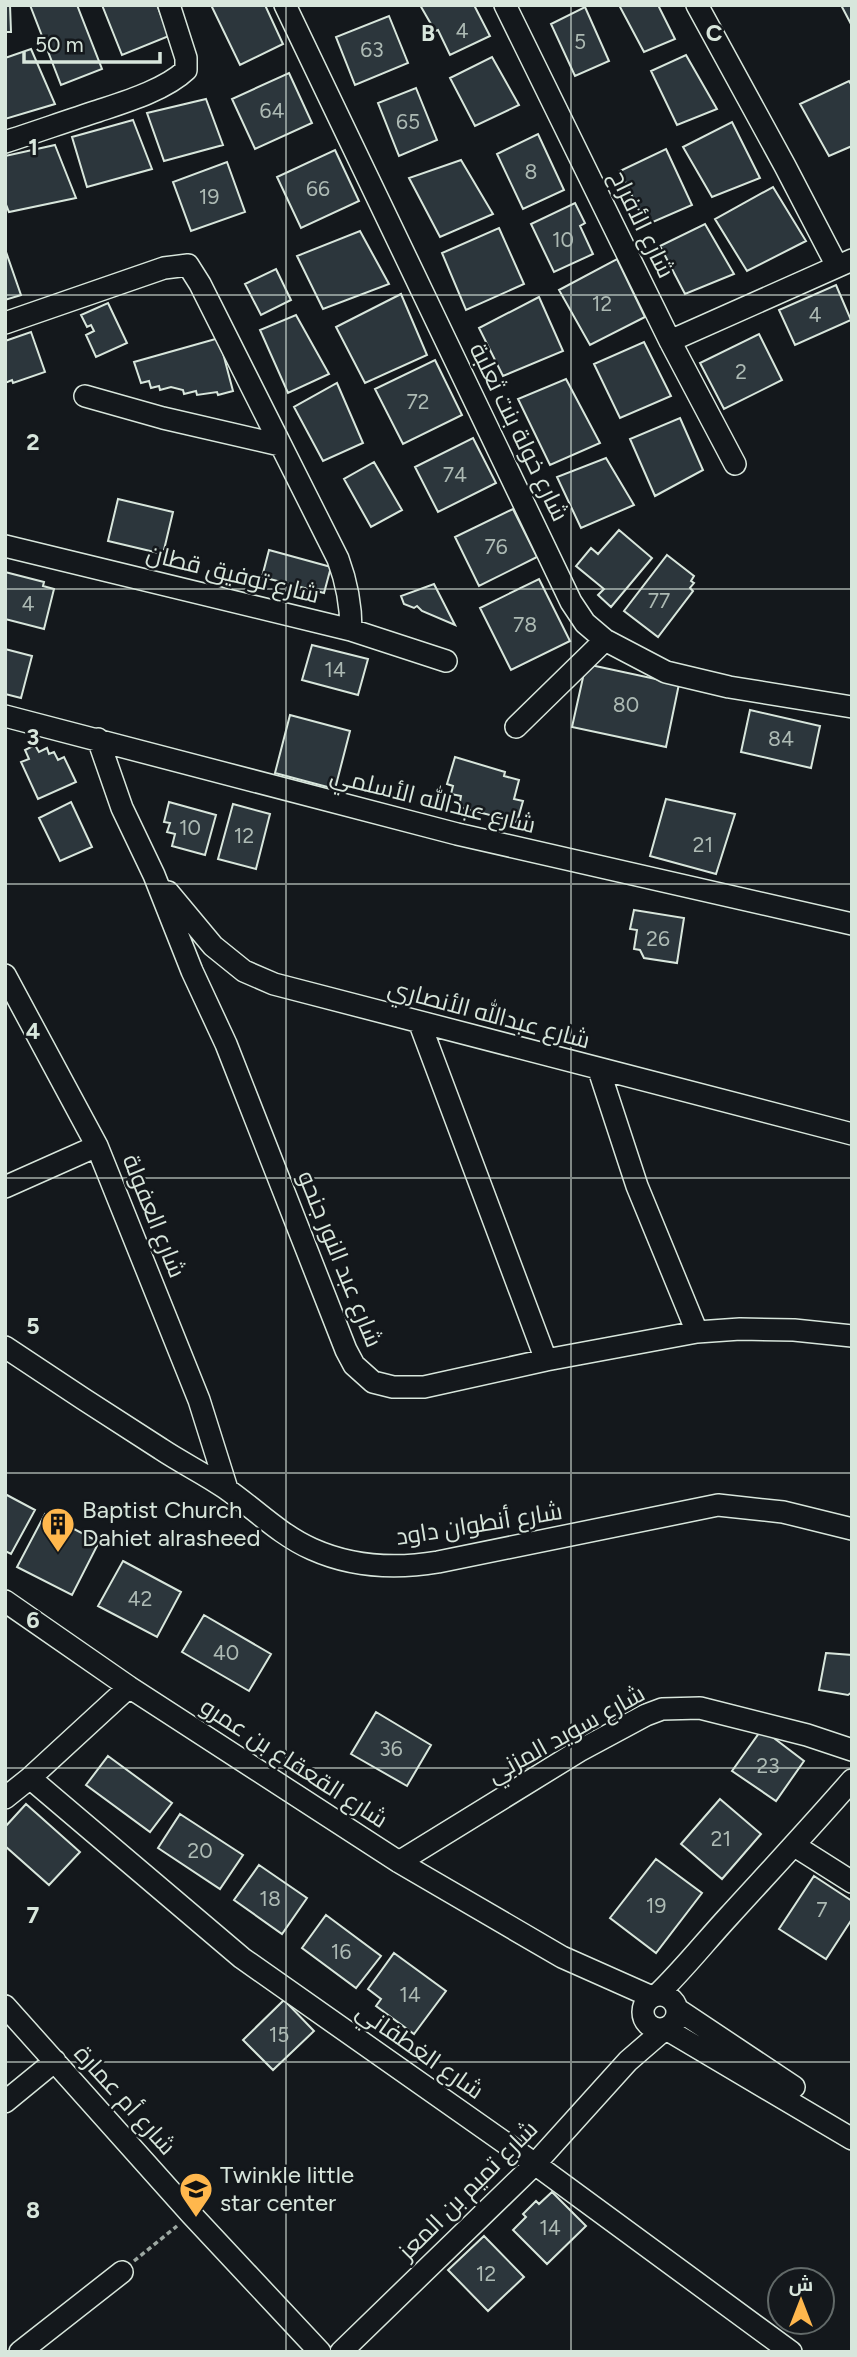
<svg xmlns="http://www.w3.org/2000/svg" width="857" height="2357" viewBox="0 0 857 2357" font-family="Figtree,Cairo,sans-serif">
  <style>
    .building { fill: #2c363c; stroke: #d8e6dc; stroke-width: 2 }
    .lines { fill: none; stroke-linecap: round; stroke-linejoin: round }
    .minor-casing { stroke: #d8e6dc; stroke-width: 24 }
    .path { stroke: #9da8a2; stroke-width: 3.5; stroke-dasharray: 5 3.5; stroke-linecap: butt }
    .minor { stroke: #14181c; stroke-width: 21 }
    .grid { fill: none; stroke: #d8e6dc; stroke-width: 2; stroke-opacity: 0.55 }
    .labels { text-anchor: middle; stroke-width: 5; stroke-linejoin: round; paint-order: stroke }
    .number-label { font-size: 21px; fill: #adbab4 }
    .street-label { font-size: 24px; fill: #d8e6dc; stroke: #14181c }
    .poi-label { font-size: 24px; fill: #d8e6dc; stroke: #14181c; text-anchor: start }
    .grid-label { font-size: 23px; text-anchor: middle; font-weight: bold; fill: #d8e6dc; stroke: #14181c; stroke-width: 5; stroke-linejoin: round; paint-order: stroke }
  </style>
  <rect width="100%" height="100%" fill="#14181c"/>
  <path class="building" d="M5,5h5l1,27h-6z
    M30,5h47l25,64 -41,16z
    M102,5h55l12,31 -47,19z
    M211,5h54l18,39 -43,21z
    M420,5h54l16,31 -40,19 -12,-25 -3,1z
    M619,5h39l17,34 -31,13z
    M841,5h11v21z
    M585,7l24,54 -34,15 -24,-52z
    M389,16l19,47 -53,22 -19,-48z
    M31,49l24,55 -50,15v-61z
    M686,55l31,54 -40,16 -26,-54z
    M492,57l27,48 -44,21 -25,-48z
    M289,73l23,50 -57,26 -23,-50z
    M849,81l3,5v60l-23,10 -29,-52z
    M416,88l21,52 -38,16 -21,-53z
    M206,99l17,46 -59,16 -17,-48z
    M133,120l19,49 -65,18 -15,-50z
    M732,122l28,56 -48,19 -29,-50z
    M538,134l26,56 -41,19 -26,-55z
    M55,145l21,53 -67,14 -4,-10v-46z
    M666,149l26,56 -46,20 -26,-54z
    M335,150l24,51 -58,27 -24,-51z
    M461,160l32,54 -53,23 -31,-59z
    M227,162l18,50 -54,19 -18,-49z
    M773,187l33,54 -59,30 -32,-52z
    M575,203l10,20 -5,3 13,28 -39,18 -23,-48z
    M705,224l29,50 -49,20 -25,-48z
    M499,228l25,56 -58,26 -24,-57z
    M360,231l29,53 -66,25 -26,-53z
    M5,249l16,46 -16,5z
    M617,259l28,58 -55,28 -31,-55z
    M276,269l15,31 -30,15 -16,-31z
    M836,285l15,35 -56,25 -16,-35z
    M401,294l26,61 -62,28 -29,-56z
    M539,297l24,54 -60,25 -24,-48z
    M108,303l19,40 -31,14 -10,-22 8,-4 -3,-6 -4,2 -6,-12z
    M296,315l33,59 -41,19 -28,-63z
    M31,332l14,40 -32,11 -1,-3 -7,3v-42z
    M759,334l23,46 -58,29 -24,-46z
    M219,338l14,53 -15,4 -1,-3 -20,3 -1,-4 -12,3 -1,-4 -12,-3 -11,3 -1,-4 -8,2 -2,-7 -8,2 -7,-21z
    M644,342l27,54 -51,22 -26,-54z
    M435,360l27,55 -59,29 -28,-55z
    M566,379l34,64 -50,22 -32,-66z
    M337,383l26,60 -40,18 -29,-54z
    M680,418l23,52 -48,26 -25,-57z
    M473,438l23,45 -58,29 -23,-45z
    M606,458l28,47 -53,23 -24,-51z
    M374,462l28,48 -31,17 -27,-48z
    M118,499l55,13 -10,42 -55,-13z
    M513,509l24,48 -58,29 -24,-49z
    M619,530l33,28 -41,49 -13,-12 6,-6 -28,-23 15,-18 7,6z
    M269,550l62,17 -7,26 -62,-16z
    M667,555l27,21 -3,5 3,2 -4,5 3,3 -35,46 -34,-26z
    M5,572l39,10 -1,4 11,3 -10,40 -39,-10z
    M539,579l31,62 -59,29 -31,-62z
    M434,584l21,41 -33,-14 -5,-5 -3,2 -10,-4 -3,-8z
    M312,645l56,14 -10,36 -56,-15z
    M5,649l27,7 -11,42 -16,-4z
    M586,664l93,20 -13,63 -94,-20z
    M750,710l70,16 -9,42 -70,-16z
    M290,715l60,16 -15,58 -60,-16z
    M35,745l4,7 8,-4 2,6 5,-2 4,8 6,-3 12,25 -38,17 -17,-37 8,-3 -4,-9z
    M455,757l50,15 -1,4 15,4 -5,19 9,2 -6,21 -58,-15 2,-11 -10,-2 2,-8 -6,-2z
    M666,799l69,15 -19,60 -66,-18z
    M71,802l21,45 -32,14 -21,-43z
    M169,802l47,13 -11,40 -33,-9 3,-12 -8,-2 3,-9 -6,-1z
    M233,804l37,10 -14,55 -38,-10z
    M634,910l50,8 -7,45 -33,-5 -4,-8 -6,-1 3,-19 -7,-1z
    M5,1494l30,16 -24,44 -6,-3z
    M45,1514l54,28 -27,53 -55,-28z
    M123,1561l58,31 -24,45 -59,-31z
    M204,1615l67,39 -22,37 -67,-39z
    M826,1653l26,2v37l-4,3 -29,-5z
    M376,1712l55,33 -24,41 -56,-32z
    M762,1729l42,32 -28,40 -44,-30z
    M108,1756l64,47 -22,29 -64,-47z
    M720,1799l41,35 -39,45 -41,-35z
    M26,1804l54,48 -31,33 -44,-39v-19z
    M180,1814l63,41 -23,34 -62,-41z
    M656,1859l46,34 -46,60 -46,-35z
    M259,1865l48,33 -25,36 -48,-34z
    M814,1876l38,25v18l-26,40 -47,-30z
    M326,1915l55,41 -25,32 -54,-40z
    M394,1953l52,38 -32,43 -38,-28 5,-7 -13,-10z
    M284,2000l30,31 -41,39 -30,-30z
    M552,2192l34,34 -39,38 -34,-34 13,-13 -3,-3 13,-13 3,3z
    M484,2236l40,41 -36,34 -40,-41z"/>
  <g class="lines">
    <defs>
      <path id="minor" d="M285,5l286,597 14,21 20,17 61,32 63,15 123,20
        M505,5l165,336 65,123
        M697,5l88,161 52,100
        M5,142c31,-10 62,-21 93,-31 27,-9 67,-21 88,-41v-12l-17,-53
        M5,323l159,-55 24,-3 12,19 138,275c9,24 13,45 13,71
        M670,341l182,-81
        M85,396l78,22 117,27
        M5,546l346,84 95,31
        M5,716l452,118 395,90
        M516,727l89,-87
        M98,739l24,69 32,67 38,96 34,73 120,306 8,15 19,17 20,5h31l122,-27 151,-28 43,-3 54,1 58,6
        M168,892l45,54 31,25 30,13 578,150
        M5,975l92,171 102,254 28,89
        M420,1024l126,336
        M599,1070l38,116 60,146
        M5,1187l92,-41
        M5,1347c52,35 104,69 156,102 21,14 44,25 64,39 29,20 55,47 87,61 40,18 84,20 126,13l280,-57 65,7 69,17
        M5,1601l124,86 270,175 163,95 90,40
        M30,1778l212,180 293,206 256,188
        M5,1798l25,-20 99,-91
        M795,1846l57,36
        M399,1862l180,-111 67,-36 16,-6 38,-1 107,27 45,15
        M643 2012a17 17 0 1 1 34 0a17 17 0 1 1-34 0Z
        M657,1995c26,-25 48,-53 72,-79 41,-45 83,-90 123,-136
        M5,2006l186,208 129,138
        M677,2009l117,78
        M666,2029l186,110
        M5,2102l50,-41
        M20,2352l102,-80
        M341,2352l194,-188 93,-103 37,-32"/>
    </defs>
    <use href="#minor" class="minor-casing"/>
    <path class="path" d="M134,2261l43,-35"/>
    <use href="#minor" class="minor"/>
  </g>
  <path class="grid" d="M286,5v2347M571,5v2347M5,295h847M5,589h847M5,884h847M5,1178h847M5,1473h847M5,1768h847M5,2062h847"/>
  <defs>
    <symbol id="building-pin" viewBox="-11 -11 22 30"><path d="M0 17L-7.5 6A9.5 9.5 0 1 1 7.5 6Z" fill="#ffb74d" stroke="#14181c"/><path d="M-4-6H4V6H1V3H-1V6H-4ZM-2.5-4.3h1.7v1.8h-1.7ZM.8-4.3h1.7v1.8H.8ZM-2.5-1h1.7V.8h-1.7ZM.8-1h1.7V.8H.8Z" fill="#111"/></symbol>
    <symbol id="school-pin" viewBox="-11 -11 22 30"><path d="M0 17L-7.5 6A9.5 9.5 0 1 1 7.5 6Z" fill="#ffb74d" stroke="#14181c"/><path d="M0-5L7-2L0 1L-7-2ZM-4 1L0 2.5L4 1V4Q0 6-4 4Z" fill="#111"/></symbol>
  </defs>
  <g fill-rule="evenodd">
    <use href="#building-pin" x="39" y="1505" width="38" height="52"/>
    <use href="#school-pin" x="177" y="2170" width="38" height="52"/>
  </g>
  <g class="labels">
    <g class="number-label">
      <text x="462" y="38">4</text>
      <text x="580" y="49">5</text>
      <text x="372" y="57">63</text>
      <text x="272" y="118">64</text>
      <text x="408" y="129">65</text>
      <text x="531" y="179">8</text>
      <text x="318" y="196">66</text>
      <text x="209" y="204">19</text>
      <text x="563" y="247">10</text>
      <text x="602" y="311">12</text>
      <text x="815" y="322">4</text>
      <text x="741" y="379">2</text>
      <text x="418" y="409">72</text>
      <text x="455" y="482">74</text>
      <text x="496" y="554">76</text>
      <text x="659" y="608">77</text>
      <text x="28" y="611">4</text>
      <text x="525" y="632">78</text>
      <text x="335" y="677">14</text>
      <text x="626" y="712">80</text>
      <text x="781" y="746">84</text>
      <text x="190" y="835">10</text>
      <text x="244" y="843">12</text>
      <text x="703" y="852">21</text>
      <text x="658" y="946">26</text>
      <text x="140" y="1606">42</text>
      <text x="226" y="1660">40</text>
      <text x="391" y="1756">36</text>
      <text x="768" y="1773">23</text>
      <text x="721" y="1846">21</text>
      <text x="200" y="1858">20</text>
      <text x="270" y="1906">18</text>
      <text x="656" y="1913">19</text>
      <text x="822" y="1917">7</text>
      <text x="341" y="1959">16</text>
      <text x="410" y="2002">14</text>
      <text x="279" y="2042">15</text>
      <text x="550" y="2235">14</text>
      <text x="486" y="2281">12</text>
    </g>
    <g class="street-label">
      <text transform="translate(642 224) rotate(64)" y="8">شارع الأفراح</text>
      <text transform="translate(519 432) rotate(64)" y="8">شارع خولة بنت ثعلبة</text>
      <text transform="translate(233 574) rotate(14)" y="8">شارع توفيق قطان</text>
      <text transform="translate(433 800) rotate(14)" y="8">شارع عبدالله الأسلمي</text>
      <text transform="translate(489 1014) rotate(15)" y="8">شارع عبدالله الأنصاري</text>
      <text transform="translate(154 1216) rotate(68)" y="8">شارع العفولة</text>
      <text transform="translate(340 1259) rotate(68)" y="8">شارع عبد النور جنحو</text>
      <text transform="translate(479 1524) rotate(-9)" y="8">شارع أنطوان داود</text>
      <text transform="translate(566 1734) rotate(-29)" y="8">شارع سويد المزني</text>
      <text transform="translate(294 1763) rotate(33)" y="8">شارع القعقاع بن عمرو</text>
      <text transform="translate(420 2051) rotate(35)" y="8">شارع الغطفاني</text>
      <text transform="translate(125 2100) rotate(48)" y="8">شارع أم عمارة</text>
      <text transform="translate(468 2190) rotate(-45)" y="8">شارع تميم بن المعز</text>
    </g>
    <g class="poi-label">
      <text x="82" y="1518">Baptist Church<tspan x="82" dy="28">Dahiet alrasheed</tspan></text>
      <text x="220" y="2183">Twinkle little<tspan x="220" dy="28">star center</tspan></text>
    </g>
  </g>
  <g class="grid-label">
    <text x="428" y="41">B</text>
    <text x="714" y="41">C</text>
    <text x="33" y="155">1</text>
    <text x="33" y="450">2</text>
    <text x="33" y="745">3</text>
    <text x="33" y="1039">4</text>
    <text x="33" y="1334">5</text>
    <text x="33" y="1628">6</text>
    <text x="33" y="1923">7</text>
    <text x="33" y="2218">8</text>
  </g>
  <rect width="857" height="2357" fill="none" stroke="#d8e6dc" stroke-width="14"/>
  <g transform="translate(801 2301)"><circle r="33" fill="#14181c" stroke="#626a69" stroke-width="2"/>
  <path d="M0-5L12 26L0 18L-12 26Z" fill="#ffb74d"/>
  <text y="-10" font-size="19" font-weight="bold" text-anchor="middle" fill="#d8e6dc">ش</text>
  </g>
  <path d="M24 52v10h136v-10" fill="none" stroke="#d8e6dc" stroke-width="3.5"/>
  <text x="35" y="52" font-size="21" fill="#d8e6dc" stroke="#14181c" stroke-width="5" paint-order="stroke">50 m</text>
</svg>
